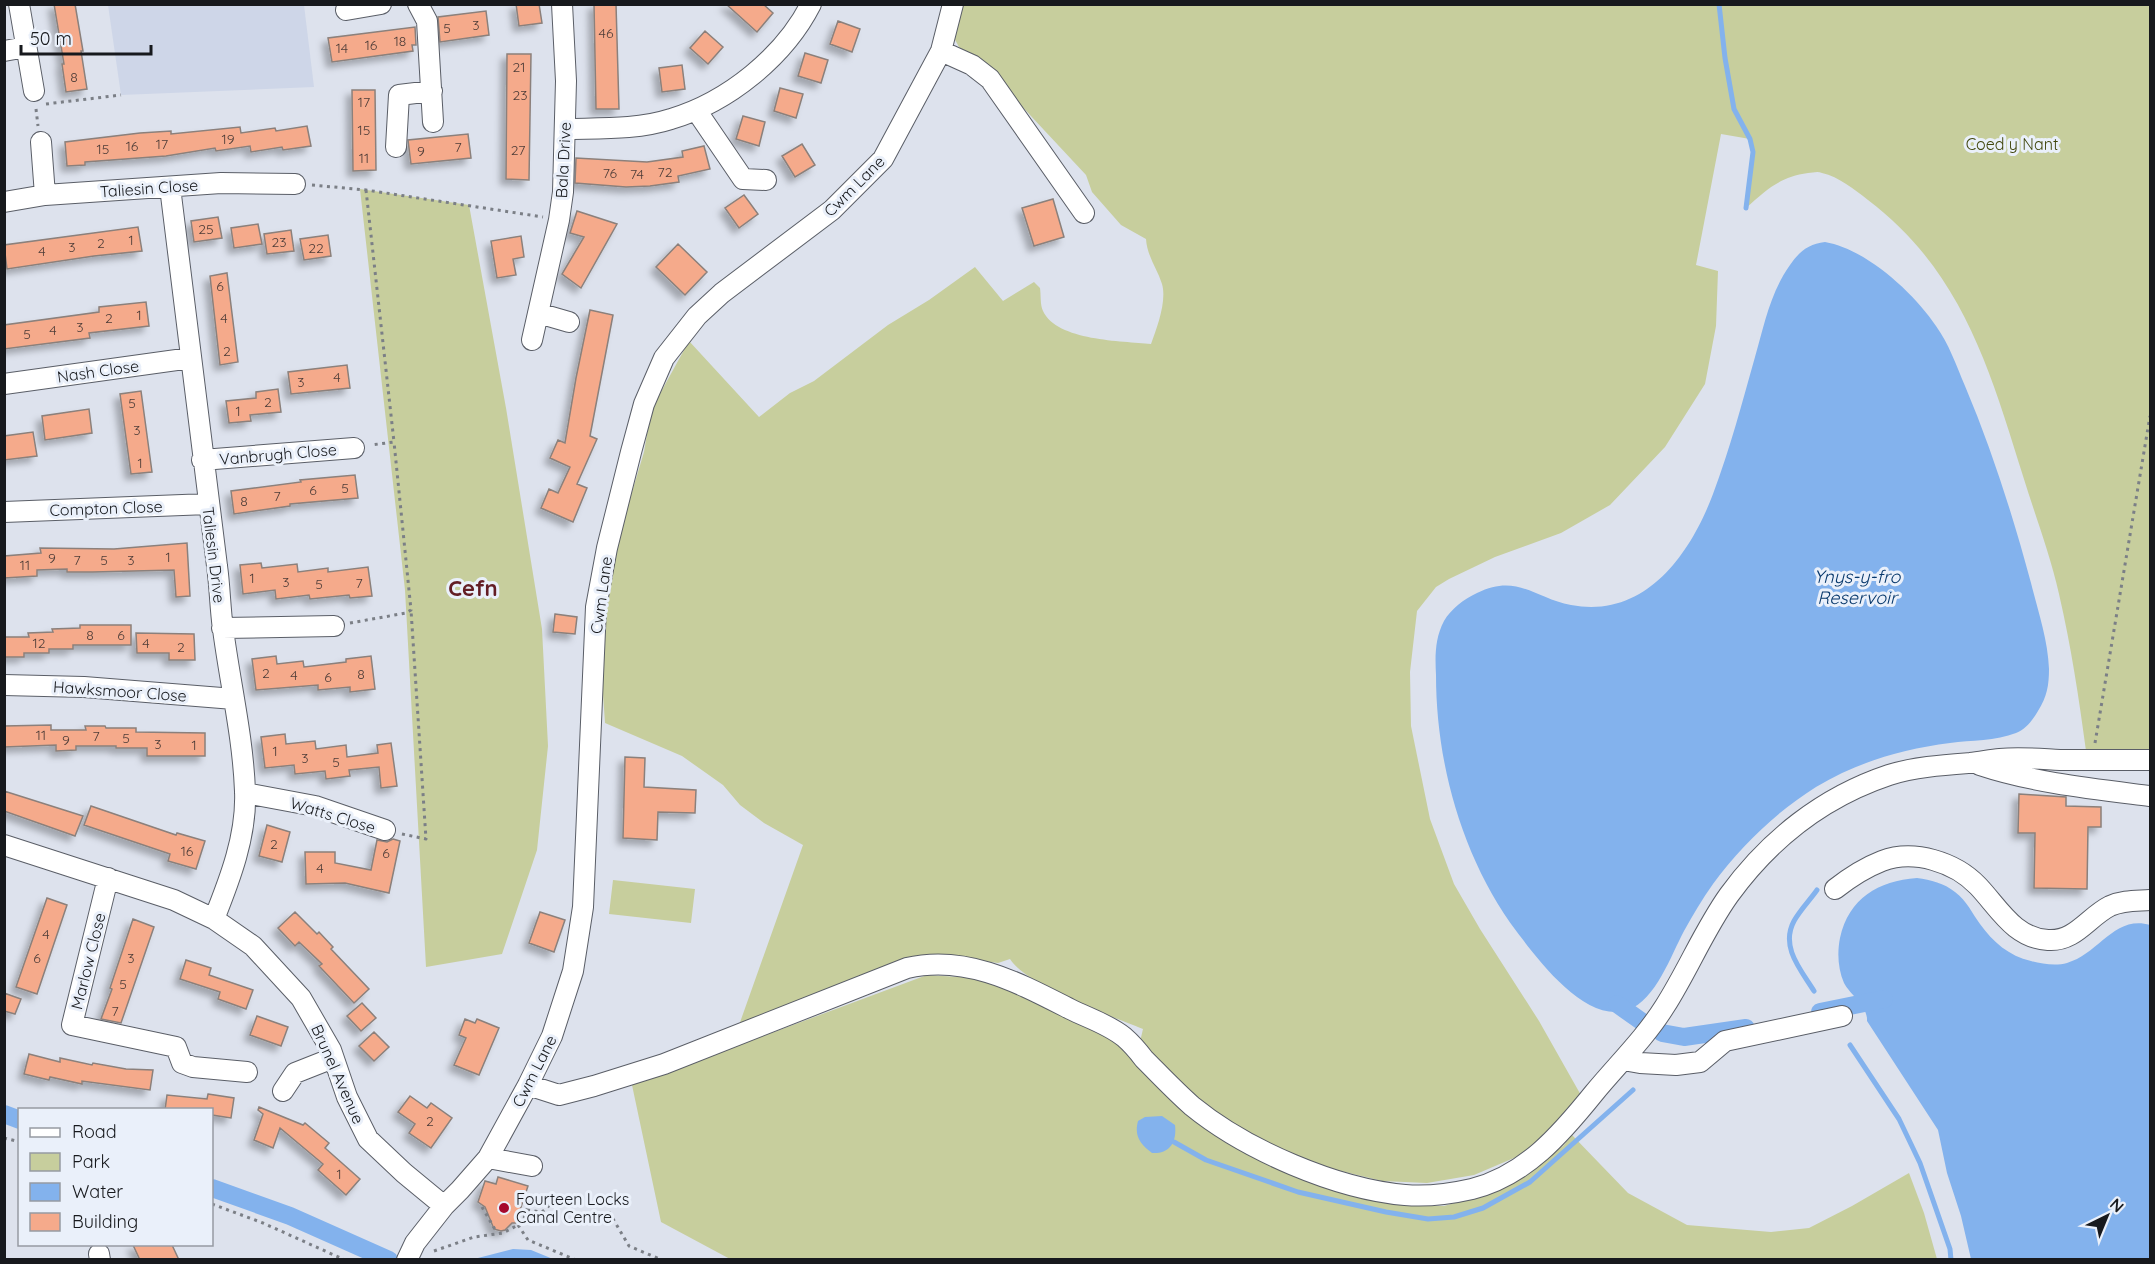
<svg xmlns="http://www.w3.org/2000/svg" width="2155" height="1264" viewBox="0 0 2155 1264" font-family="Quicksand,sans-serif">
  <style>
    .built { fill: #ced6e8 }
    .green { fill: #c7ce9d }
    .water { fill: #83b2ed }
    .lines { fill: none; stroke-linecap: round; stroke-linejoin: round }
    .stream { stroke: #83b2ed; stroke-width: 5 }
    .canal { stroke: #83b2ed; stroke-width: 18 }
    .building { fill: #f5aa8b; stroke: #8b807b; stroke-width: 1.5; filter: url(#shadow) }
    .minor-casing { stroke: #5a5e67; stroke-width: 22 }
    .path { stroke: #7b7f86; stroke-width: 3; stroke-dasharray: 3 4.5; stroke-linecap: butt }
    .minor { stroke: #fff; stroke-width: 20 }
    .poi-dot { fill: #a5092d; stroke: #eaf0fa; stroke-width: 2 }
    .labels { text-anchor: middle; stroke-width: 6; stroke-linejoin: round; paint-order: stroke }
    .number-label { font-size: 14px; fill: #4e3d38 }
    .park-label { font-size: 16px; fill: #40460c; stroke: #eaf0fa }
    .street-label { font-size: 16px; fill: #17191d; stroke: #eaf0fa }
    .poi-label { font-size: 16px; fill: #17191d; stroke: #eaf0fa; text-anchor: start }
    .water-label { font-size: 18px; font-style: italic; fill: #06376b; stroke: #eaf0fa }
    .district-label { font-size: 22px; font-weight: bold; fill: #631d24; stroke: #eaf0fa }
  </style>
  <defs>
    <filter id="shadow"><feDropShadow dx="-5.5" dy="5.5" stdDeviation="3" flood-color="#0004"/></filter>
  </defs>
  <rect width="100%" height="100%" fill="#dde2ed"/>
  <path class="built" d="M108,5h196l10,82 -193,8z"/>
  <path class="green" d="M961,5h1189v746h-64c-7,-53 -15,-105 -27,-157 -9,-40 -24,-79 -36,-118 -33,-106 -61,-205 -155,-276 -14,-11 -29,-23 -46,-27 -5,-2 -9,0 -14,0 -28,4 -41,16 -62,35l7,-56 -3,-13 -29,-5 -25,131 22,6 -2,55 -11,58 -40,63 -55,58 -49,28 -66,24 -46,22 -13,8 -19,24 -7,61 1,54 19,93 24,65 26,45 59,92 43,76 -34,35 -27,23 -47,20 -47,8 -45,-2 -78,-19 -89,-44 -76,-72 4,-17c-32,-13 -116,-43 -133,-70l-12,4 -43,-6 -217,71 65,-183 -39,-22 -24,-18 -17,-20 -41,-29 -77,-33 -4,-58 2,-55 17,-78 24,-80 7,-42 38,-69 70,76 31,-24 24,-12 74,-56 41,-25 46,-33 28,34 31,-19 6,6c1,6 0,17 3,23 14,30 79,30 108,33 6,-16 16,-43 11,-60 -5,-16 -15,-28 -16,-45l-25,-14 -29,-33 -6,-17 -100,-107 -27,-21 -6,-11z
    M360,189l109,16 37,203 36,221 6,117 -11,104 -35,104 -76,13 -21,-377z
    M613,880l82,9 -4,34 -82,-9z
    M927,975l48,3 31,10 109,50 54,55 187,102 45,10 43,1 40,-12 35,-18 44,-30 9,-11 56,58 59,32 84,7 38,-4 43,-22 57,-33 15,40 13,46h-1207l-69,-37 -29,-137z"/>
  <path class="water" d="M1825,242c41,7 88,50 111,84 13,18 20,39 29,60 27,64 48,130 66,197 7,28 17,57 18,86 0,16 -2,28 -11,42 -6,10 -12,18 -22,22 -20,8 -45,7 -66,10 -48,6 -92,19 -134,44 -40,25 -75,59 -103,97 -11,15 -20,31 -29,47 -13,24 -28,69 -56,79 -42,14 -89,-49 -111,-78 -54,-72 -81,-167 -81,-257 -1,-19 -1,-37 8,-54 7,-12 20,-22 33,-28 40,-20 57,5 94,12 74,14 119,-50 142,-111 17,-45 29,-91 42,-137 9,-31 15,-64 35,-92 9,-13 18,-21 35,-23z
    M1917,878c14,2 27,5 38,14 12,9 17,21 25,32 13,18 29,32 51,37 11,3 25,5 36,2 32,-9 47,-48 83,-38v334h-179l-10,-43 -14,-43 -9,-43 -71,-109c1,-15 -16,-25 -23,-38 -6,-14 -7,-30 -4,-45 9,-40 38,-57 77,-60z
    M1162,1116l13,9c2,17 -5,29 -23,28 -12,-9 -18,-17 -14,-32l7,-4z
    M513,1249l18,1 22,9h-79z"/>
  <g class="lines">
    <path class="stream" d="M1719,4l6,54 9,51 16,30 3,13 -7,56
      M1814,991c-13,-21 -34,-44 -20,-70 6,-11 16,-21 23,-31
      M1850,1045l49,74 21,44 30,86 1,11
      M1174,1142l32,18 92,32 88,20 42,7 26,-2 29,-9 47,-26 103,-92"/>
    <path class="canal" d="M1617,1004l24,17
      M1820,1012l64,-13
      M1662,1033l22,4 62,-9
      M4,1114l16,6
      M212,1188l78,28 99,44"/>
  </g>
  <path class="building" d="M54,4h21l8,47h-2l6,38 -21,3 -4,-28h2z
    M516,4h23l3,19 -23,3z
    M594,4h22l3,105h-23z
    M726,4h37l10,9 -16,19z
    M486,11l3,24 -49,7 -2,-25z
    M838,21l22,8 -8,23 -22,-8z
    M415,27l1,18h-4l1,6 -81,11 -4,-24z
    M705,31l18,16 -15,17 -18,-16z
    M805,53l23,7 -7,23 -23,-7z
    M507,54h24l-2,126 -23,-1z
    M682,65l3,24 -23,3 -3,-24z
    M780,88l23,6 -7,24 -22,-7z
    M352,90h23l1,80 -23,1z
    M743,116l22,6 -6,24 -23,-7z
    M307,126l4,20 -28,4 -1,-3 -31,5 -1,-6 -34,5 -1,-3 -49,8 -81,6v3l-18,1 -2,-24 75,-9 31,-2v3l69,-7 1,6 34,-5 1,3z
    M468,134l3,24 -60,6 -3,-24z
    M802,144l13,21 -20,12 -13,-21z
    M704,146l6,23 -32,7 1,6 -29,4 -24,1 -51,-4 1,-25 71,4 36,-5 -1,-6z
    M744,195l14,19 -19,14 -14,-20z
    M1053,199l11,38 -30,9 -12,-38z
    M577,211l40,13 -36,64 -19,-14 22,-37 -14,-4z
    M218,217l4,21 -28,4 -3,-21z
    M258,224l4,20 -28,4 -3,-20z
    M138,227l4,24 -48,5 -87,13 -3,-24z
    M291,230l3,21 -27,3 -3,-20z
    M328,235l3,21 -27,4 -4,-21z
    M521,236l3,21 -11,2 3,16 -19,3 -6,-37z
    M678,244l29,28 -22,23 -29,-28z
    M227,273l11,89 -18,3 -10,-89z
    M146,302l3,24 -60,7 1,5 -86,11v-24l95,-13v-5z
    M590,310l23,5 -23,121 7,3 -20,45 10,4 -14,34 -32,-14 8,-19 9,4 12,-26 -20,-9 8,-18 7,3 11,-65z
    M347,365l3,23 -59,6 -3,-22z
    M278,389l3,23 -31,3 1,6 -22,2 -3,-22 30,-3v-6z
    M141,391l11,81 -21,2 -11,-80z
    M89,409l3,24 -47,7 -3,-24z
    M33,432l4,24 -33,4v-24z
    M355,475l3,23 -68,6v2l-56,8 -3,-23 70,-9 -1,-2z
    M187,543l3,53 -14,1 -2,-27 -81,2h-26v-3l-30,1v6l-33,2v-22l37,-3 -1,-5 74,1z
    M261,563l1,5 35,-4 1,8 30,-4v4l40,-5 4,29 -22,2 -1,-3 -39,4 -1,-4 -33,4 -1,-9 -32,4 -3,-29z
    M555,614l22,3 -2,17 -22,-2z
    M80,625h51v20h-58v4h-24v4h-25v4h-20v-20h25l-1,-4 25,-1 -1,-3 28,-1z
    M136,633l58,1 1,26h-26v-7h-32z
    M276,656l1,8 26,-3 1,6 42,-5v-3l25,-3 4,33 -25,3v-5l-32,3v-5l-62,5 -4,-31z
    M51,725v5h35l-1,-4h20l1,2h30v4l69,1v23h-58v-8h-31v-2h-40v4l-20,1v-6l-52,2v-21z
    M285,734l1,10 29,-3 1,8 30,-4 1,12 31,-4 -1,-8 14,-2 6,43 -16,2 -2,-21 -30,3 1,6 -24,3 -1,-8 -30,3 -1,-9 -29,3 -4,-31z
    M625,757l20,1 -1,29 52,3 -1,23 -37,-1 -1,28 -34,-2z
    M4,791l79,25 -8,20 -71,-25z
    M2019,794l47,3v9l35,1v20h-13l-1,62 -53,-1 1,-55h-17z
    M91,806l85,29 1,-2 28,8 -9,28 -28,-8 2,-7 -86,-29z
    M267,825l23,7 -8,30 -23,-6z
    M393,839l7,2 -11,52 -44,-10 -39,1 -1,-32h30v11l36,7 6,-30 10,2z
    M47,898l20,7 -30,89 -21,-7z
    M295,912l22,22 2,-2 14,15 -2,2 38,40 -15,14 -35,-37 3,-2 -23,-22 -4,4 -17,-18z
    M540,912l25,8 -11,32 -25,-9z
    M133,919l21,8 -33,96 -20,-4 11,-30 -2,-1z
    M186,960l25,8 -2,7 44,15 -7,19 -28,-10 2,-7 -40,-13z
    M4,993l17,6 -6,15 -11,-3z
    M362,1003l14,15 -15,13 -14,-15z
    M257,1016l31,11 -7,19 -31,-11z
    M465,1019l10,4 2,-4 22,9 -20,47 -25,-10 12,-27 -7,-3z
    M374,1032l15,15 -15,14 -15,-15z
    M29,1054l31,8v-4l32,7 1,-2 33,6 27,1 -3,20 -68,-9v3l-32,-7 -1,3 -25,-6z
    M208,1094l26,4 -3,20 -19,-3v-5h-47l2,-15 40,4z
    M410,1096l17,12 4,-5 21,15 -21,30 -22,-15 6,-9 -17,-12z
    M259,1107l44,18 2,-2 24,20 -4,5 35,31 -14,16 -28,-25 5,-6 -43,-36 -7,20 -19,-8 9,-26 -5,-4z
    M498,1177l30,9 -9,27 1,4 -4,6h-4l-7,7 -4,1 -7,-2 -9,-22 -7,-5 7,-21 11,3z
    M133,1245h39l7,15h-39z"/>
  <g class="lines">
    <defs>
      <path id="minor" d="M19,4l15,87
        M418,4l9,17 6,101
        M346,10l35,-6
        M4,51l22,-4
        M941,51l31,14 18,14 94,134
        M696,110l47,69 23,1
        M565,129c35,-1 72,1 106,-10 57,-17 113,-62 140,-115
        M41,142l4,53
        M396,147l3,-52 33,-4
        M170,187c15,127 31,253 47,379 3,21 3,42 6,63 7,54 20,108 22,162 2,44 -15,88 -31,128
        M4,202l41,-7 176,-12 74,1
        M538,313l31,9
        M532,340l27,-120 4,-28 3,-111 -4,-77
        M4,384l187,-26
        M202,460l152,-12
        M4,512l204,-8
        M222,628l112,-2
        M4,685l80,2 150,12
        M1980,765c54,18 114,24 170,31
        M245,793l70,13 70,24
        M4,845l170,55 40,19 39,27 48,52 30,52 16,47 21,42 36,34 40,33
        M108,878l-36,147 104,22 6,16 11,4 54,5
        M1835,889c14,-11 29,-21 47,-28 32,-12 73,1 96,25 21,22 36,52 70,54 27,2 40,-23 62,-34 13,-6 27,-5 40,-6
        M1623,1060l17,3 36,2 24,-3 25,-21 117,-25
        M528,1085l31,10 35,-9 70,-22 243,-96c59,-14 112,15 163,41 18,9 38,15 54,28 7,6 14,14 20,22 16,16 31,32 48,47 54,44 144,83 213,89 23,2 45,-1 67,-6 53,-13 89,-55 122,-96 24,-29 51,-55 71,-87 23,-36 39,-76 64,-111 40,-55 94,-98 160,-120 25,-8 54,-10 81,-12 10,-1 20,-3 30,-4 20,-2 40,0 60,1 30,0 60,0 90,0
        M283,1091l12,-18 38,-15
        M488,1158l44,8
        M99,1254l1,6
        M407,1260l8,-17 29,-37 16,-16 28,-32 40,-73 24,-49 21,-65 10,-64 13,-300 11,-59 24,-96 13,-48 20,-46 33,-42 25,-23 110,-83 51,-51 58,-108 12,-47"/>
    </defs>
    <use href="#minor" class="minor-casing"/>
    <path class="path" d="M46,104l75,-9
      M36,109l2,17
      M312,185l54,5 177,27
      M366,190l28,252 -23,3
      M350,623l56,-10 5,-3 -17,-168
      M2095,743l55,-327
      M402,834l24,5 -15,-229
      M4,1138l16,4
      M212,1204l51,19 82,37
      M482,1207l15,26
      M527,1210l15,2 21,-19
      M609,1212l20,34 33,14
      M518,1225l10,15 48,20
      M434,1251l40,-14 29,-4 15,-8 6,-7 9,-28"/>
    <use href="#minor" class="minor"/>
  </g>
  <circle class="poi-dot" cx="504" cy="1208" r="6"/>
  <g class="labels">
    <g class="number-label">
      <text x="476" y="30">3</text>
      <text x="447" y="33">5</text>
      <text x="606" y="38">46</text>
      <text x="400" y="46">18</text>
      <text x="371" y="50">16</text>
      <text x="342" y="53">14</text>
      <text x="519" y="72">21</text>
      <text x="74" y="82">8</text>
      <text x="520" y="100">23</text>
      <text x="364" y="107">17</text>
      <text x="364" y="135">15</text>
      <text x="228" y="144">19</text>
      <text x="162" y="149">17</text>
      <text x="132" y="151">16</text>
      <text x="458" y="152">7</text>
      <text x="103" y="154">15</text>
      <text x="518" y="155">27</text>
      <text x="421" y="156">9</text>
      <text x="364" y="163">11</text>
      <text x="665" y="177">72</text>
      <text x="610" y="178">76</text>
      <text x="637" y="179">74</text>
      <text x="206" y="234">25</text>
      <text x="131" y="245">1</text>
      <text x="279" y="247">23</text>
      <text x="101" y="248">2</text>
      <text x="72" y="252">3</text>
      <text x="316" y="253">22</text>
      <text x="42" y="256">4</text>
      <text x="220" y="291">6</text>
      <text x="139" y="320">1</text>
      <text x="109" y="323">2</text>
      <text x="224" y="323">4</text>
      <text x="80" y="332">3</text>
      <text x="53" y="335">4</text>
      <text x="27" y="339">5</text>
      <text x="227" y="356">2</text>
      <text x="337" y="382">4</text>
      <text x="301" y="387">3</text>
      <text x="268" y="407">2</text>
      <text x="132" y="408">5</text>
      <text x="238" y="416">1</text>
      <text x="137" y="435">3</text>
      <text x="140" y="468">1</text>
      <text x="345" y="493">5</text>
      <text x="313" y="495">6</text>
      <text x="277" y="501">7</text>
      <text x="244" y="506">8</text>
      <text x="168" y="562">1</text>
      <text x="52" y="563">9</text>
      <text x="77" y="565">7</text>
      <text x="104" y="565">5</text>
      <text x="131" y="565">3</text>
      <text x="25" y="570">11</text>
      <text x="252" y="583">1</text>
      <text x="286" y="587">3</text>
      <text x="359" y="588">7</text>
      <text x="319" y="589">5</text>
      <text x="90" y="640">8</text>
      <text x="121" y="640">6</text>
      <text x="39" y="648">12</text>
      <text x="146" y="648">4</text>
      <text x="181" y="652">2</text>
      <text x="266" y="678">2</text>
      <text x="361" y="679">8</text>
      <text x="294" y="680">4</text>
      <text x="328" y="682">6</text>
      <text x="41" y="740">11</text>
      <text x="96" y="741">7</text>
      <text x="126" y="743">5</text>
      <text x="66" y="745">9</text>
      <text x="158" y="749">3</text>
      <text x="194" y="750">1</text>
      <text x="275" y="756">1</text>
      <text x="305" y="763">3</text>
      <text x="336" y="767">5</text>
      <text x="274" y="849">2</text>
      <text x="187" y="856">16</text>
      <text x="386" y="858">6</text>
      <text x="320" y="873">4</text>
      <text x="46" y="939">4</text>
      <text x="37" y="963">6</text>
      <text x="131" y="963">3</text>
      <text x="123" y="989">5</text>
      <text x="115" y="1016">7</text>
      <text x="430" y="1126">2</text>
      <text x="339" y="1179">1</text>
    </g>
    <g class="park-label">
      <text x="2012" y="150">Coed y Nant</text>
    </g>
    <g class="street-label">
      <text transform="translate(563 160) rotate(-87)" y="6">Bala Drive</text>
      <text transform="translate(854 186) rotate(-45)" y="6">Cwm Lane</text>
      <text transform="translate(149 188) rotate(-4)" y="6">Taliesin Close</text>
      <text transform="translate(98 371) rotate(-8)" y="6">Nash Close</text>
      <text transform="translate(278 454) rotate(-5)" y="6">Vanbrugh Close</text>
      <text transform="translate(106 508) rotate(-2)" y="6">Compton Close</text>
      <text transform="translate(214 555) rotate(83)" y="6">Taliesin Drive</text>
      <text transform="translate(601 595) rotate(-82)" y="6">Cwm Lane</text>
      <text transform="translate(120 691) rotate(4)" y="6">Hawksmoor Close</text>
      <text transform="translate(333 815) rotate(17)" y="6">Watts Close</text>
      <text transform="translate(88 961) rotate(-76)" y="6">Marlow Close</text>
      <text transform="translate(534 1071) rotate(-63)" y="6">Cwm Lane</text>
      <text transform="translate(338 1074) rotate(66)" y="6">Brunel Avenue</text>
    </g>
    <g class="poi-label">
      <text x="516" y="1205">Fourteen Locks<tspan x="516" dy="18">Canal Centre</tspan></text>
    </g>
    <g class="water-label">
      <text x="1857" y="583">Ynys-y-fro<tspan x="1857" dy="21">Reservoir</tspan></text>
    </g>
    <g class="district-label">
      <text x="473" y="596">Cefn</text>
    </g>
  </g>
  <rect width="2155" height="1264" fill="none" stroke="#17191d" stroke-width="12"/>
  <rect x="18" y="1108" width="195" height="138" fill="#eaf0fa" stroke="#969aa2" stroke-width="1.5"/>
  <rect x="30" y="1128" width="30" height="9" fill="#ffffff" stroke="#969aa2" stroke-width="1.5"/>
  <text x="72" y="1138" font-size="18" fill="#17191d">Road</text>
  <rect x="30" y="1153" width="30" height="18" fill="#c7ce9d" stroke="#969aa2" stroke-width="1.5"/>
  <text x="72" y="1168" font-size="18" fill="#17191d">Park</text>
  <rect x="30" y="1183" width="30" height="18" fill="#83b2ed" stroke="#969aa2" stroke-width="1.5"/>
  <text x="72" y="1198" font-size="18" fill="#17191d">Water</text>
  <rect x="30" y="1213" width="30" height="18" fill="#f5aa8b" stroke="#969aa2" stroke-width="1.5"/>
  <text x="72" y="1228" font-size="18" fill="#17191d">Building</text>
  <g transform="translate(2107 1216) rotate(43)" stroke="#eaf0fa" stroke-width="4.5" paint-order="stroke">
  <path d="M0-4.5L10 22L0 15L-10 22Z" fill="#17191d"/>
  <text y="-9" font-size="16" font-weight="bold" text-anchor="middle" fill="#17191d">N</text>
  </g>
  <path d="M21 45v9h130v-9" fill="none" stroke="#17191d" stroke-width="3"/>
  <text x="30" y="45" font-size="18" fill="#17191d" stroke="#eaf0fa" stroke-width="4.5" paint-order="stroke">50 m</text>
</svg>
